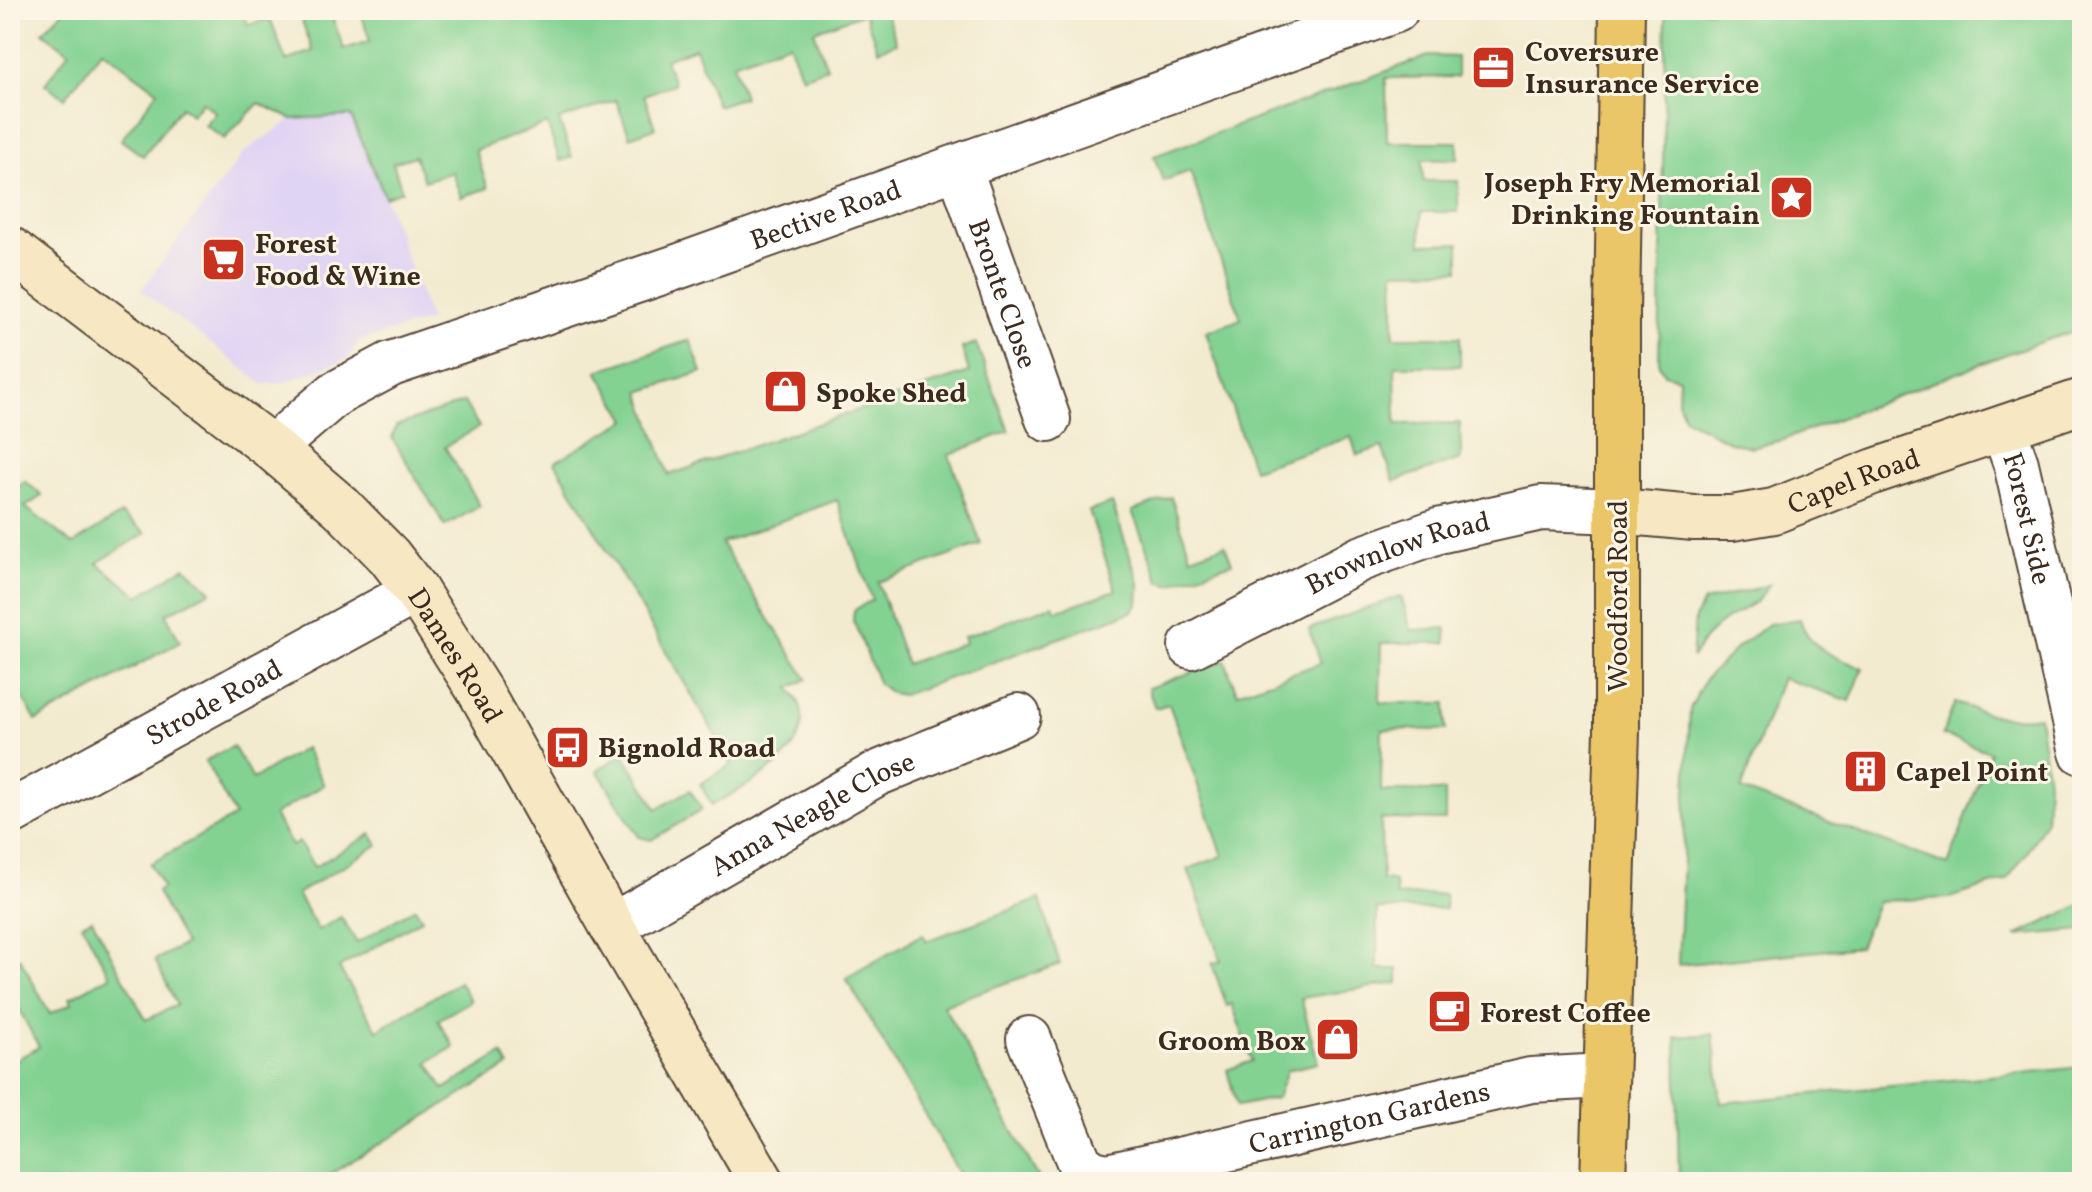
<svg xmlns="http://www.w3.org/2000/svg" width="2092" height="1192" viewBox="0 0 2092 1192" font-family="Vollkorn,serif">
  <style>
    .built { fill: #e0d4f4 }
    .green { fill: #83d292; stroke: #5f7e58; stroke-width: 2 }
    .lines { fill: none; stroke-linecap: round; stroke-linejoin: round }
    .street-casing { stroke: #574739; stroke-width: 48 }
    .secondary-casing { stroke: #574739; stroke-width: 48 }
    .primary-casing { stroke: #574739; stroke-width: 48 }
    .street { stroke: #fff; stroke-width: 44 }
    .secondary { stroke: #f7e8c3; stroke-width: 44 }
    .primary { stroke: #ebc669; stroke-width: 44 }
    .labels { text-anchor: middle; stroke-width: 6; stroke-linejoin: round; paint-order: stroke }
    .poi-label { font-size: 28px; font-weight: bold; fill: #3b2a1e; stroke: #fcf5e5; text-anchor: start }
    .street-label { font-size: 28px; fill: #3b2a1e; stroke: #fcf5e5 }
  </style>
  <rect width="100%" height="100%" fill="#fcf5e5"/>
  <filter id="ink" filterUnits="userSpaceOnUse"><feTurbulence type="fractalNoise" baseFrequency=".0125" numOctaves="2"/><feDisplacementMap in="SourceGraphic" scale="16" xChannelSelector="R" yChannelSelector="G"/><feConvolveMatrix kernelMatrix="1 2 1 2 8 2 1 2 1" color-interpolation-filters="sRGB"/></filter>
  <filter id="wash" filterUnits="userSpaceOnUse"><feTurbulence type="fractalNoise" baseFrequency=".006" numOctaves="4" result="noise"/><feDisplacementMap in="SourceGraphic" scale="32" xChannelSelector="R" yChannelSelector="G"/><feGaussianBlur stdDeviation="1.8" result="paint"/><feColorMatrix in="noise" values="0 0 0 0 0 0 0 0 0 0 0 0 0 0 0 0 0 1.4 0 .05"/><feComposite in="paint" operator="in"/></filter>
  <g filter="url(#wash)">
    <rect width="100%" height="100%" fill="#f3ebd0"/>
    <path class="built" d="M351,116l34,81 45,123 -71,21 -11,18 -66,24 -19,1 -122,-94 103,-138 48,-33z"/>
    <path class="green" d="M64,10h179l5,15 22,-7 16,43 27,-10 -15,-41h16l3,6 13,-5 14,38 26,-8 -8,-25 18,-6h505l12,33 -19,7 -14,-37 -50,18 13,37 -25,9 -13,-34 -56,20 11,34 -27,9 -22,-58 -30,11 9,25 -30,11 11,33 -25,9 -14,-37 -57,20 13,37 -12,4 -13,-37 -72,26 13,38 -27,9 -9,-25 -28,9 -9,-25 -22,7 9,28 -17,6 -34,-81 -59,3 -33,-16 -35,36 -19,-14 10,-13 -13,-10 -10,13 -11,-8 -38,49 -22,-16 37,-49 -56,-41 -37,48 -20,-14 24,-32 -26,-20z
      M1666,10h416v318l-73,25 -226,87 -31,7 -23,-5 -44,-24 -7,-17 1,-23 -15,-4 -5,-10z
      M1428,56l29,1v20l-71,1 1,64h71v17l-36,1 1,21h35v31h-37v32l38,-1v27l-65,1v66h66v29h-65l1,58 64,-1 1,36 -67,22 -12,-34 -25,8 -6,-18 -98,32 -47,-137 35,-13 -51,-148 -27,10 -9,-25z
      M690,340l12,32 -62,20 29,83 300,-103 -7,-24 14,-5 33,88 -60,24 32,89 -103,38 28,82 59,-21 -2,-6 90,-32 3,6 60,-21 -27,-79 23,-8 27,80 -1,21 -7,8 -228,83 -12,-2 -12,-9 -26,-64 1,-10 18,-10 -35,-100 -116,43 86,136 -17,9c3,5 8,11 10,17 16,49 -56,82 -88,100l-12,-21 32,-20 -177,-302 72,-42 -30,-49z
      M464,402l15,25 -34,20 35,59 -35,20 -53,-88 4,-12z
      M25,481l17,15 -17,11 48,37 48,-30 25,19 -49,30 42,33 46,-29 26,24 -45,23 14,28 -144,79 -26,-46v-183z
      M1171,497l20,60 34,-12 7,18 -62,21 -10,-2 -28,-71z
      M1769,585l-12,16 -35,21 -17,16 -13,20 3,-40 8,-16z
      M1401,596l10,34 35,-2v15h-65l-1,60h66v27l-64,-1 -1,62h64v29l-64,-1 1,61 13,1 1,15 49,-2v15h-68v60h21v14l-97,15 17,65 -31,7 -10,28 -40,8 -10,-36 25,-9 -20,-57 -5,2 -15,-42 9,-3 -33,-92 35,-13 -54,-152 -14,4 -7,-20 77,-28 12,33 84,-30 -12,-34z
      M1800,619c8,30 37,39 63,49l-13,33 -68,-23 -41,112 207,75 42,-113 -48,-17 13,-33c28,12 54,19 84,14l9,66 -2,38 -18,31 -21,29 -58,18 -71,3 -19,46 -181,18 12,-256 15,-30 35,-34 29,-21z
      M233,746l20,33 52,-31 19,37 -50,30 18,31 7,-4 15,25 57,-33 7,11 -81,49 21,36 23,-13 16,26 58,-35 7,11 -83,49 38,62 82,-48 12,19 -33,19 16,27 -26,15 16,27 58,-35 7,12 -192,116h-307v-119l29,-16 -29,-55v-29l10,-5 30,56 22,-11 -2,-5 40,-22 -28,-52 10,-5 54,101 31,-15 -22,-45 30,-16 -28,-52 6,-5 -13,-23 85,-48 -30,-55z
      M624,754l33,55 33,-19 12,20 -51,30 -12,-3 -42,-67z
      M1040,899l20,65 -117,41 98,177h-77l-118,-204 77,-44 3,7z
      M2082,904v26l-66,6z
      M1713,1034l8,69 361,-36v115h-403l-3,-145z"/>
  </g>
  <g filter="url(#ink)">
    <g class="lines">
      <defs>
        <g id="street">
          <path id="s1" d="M959,167l89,252"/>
          <path id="s2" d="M2003,428l13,36 66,288"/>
          <path id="s3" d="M272,448l63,-54 56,-30 286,-97 719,-257"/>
          <path id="s4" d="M1191,646l169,-87 78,-28 103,-23 77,3"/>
          <path id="s5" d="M10,813l406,-222"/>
          <path id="s6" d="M612,926l264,-152 142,-58"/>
          <path id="s7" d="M1029,1039l51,125 13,9 15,3 423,-96 74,-4"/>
        </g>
        <g id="secondary">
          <path id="s8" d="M10,249l262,199 69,59 48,49 27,35 66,104 130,231 150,256"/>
          <path id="s9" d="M1618,511l76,7h38l42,-7 101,-40 207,-70"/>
        </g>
        <path id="primary" d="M1603,1182l14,-451v-419l5,-302"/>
      </defs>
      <use href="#street" class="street-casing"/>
      <use href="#secondary" class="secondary-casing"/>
      <use href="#primary" class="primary-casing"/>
      <use href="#street" class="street"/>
      <use href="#secondary" class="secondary"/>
      <use href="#primary" class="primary"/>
    </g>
  </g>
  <defs>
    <symbol id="office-square" viewBox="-11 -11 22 22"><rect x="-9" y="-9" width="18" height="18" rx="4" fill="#c8321e" stroke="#fcf5e5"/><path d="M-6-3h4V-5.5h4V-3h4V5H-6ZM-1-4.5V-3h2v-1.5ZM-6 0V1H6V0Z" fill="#fff"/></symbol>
    <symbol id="sight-square" viewBox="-11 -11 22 22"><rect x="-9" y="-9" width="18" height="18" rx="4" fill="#c8321e" stroke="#fcf5e5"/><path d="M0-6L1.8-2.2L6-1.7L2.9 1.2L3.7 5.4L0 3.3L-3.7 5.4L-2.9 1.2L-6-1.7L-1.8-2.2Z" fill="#fff"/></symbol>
    <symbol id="supermarket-square" viewBox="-11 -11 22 22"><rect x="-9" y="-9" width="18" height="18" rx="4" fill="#c8321e" stroke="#fcf5e5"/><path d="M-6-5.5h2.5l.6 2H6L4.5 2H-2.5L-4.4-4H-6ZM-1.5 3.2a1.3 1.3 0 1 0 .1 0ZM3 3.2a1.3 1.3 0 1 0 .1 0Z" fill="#fff"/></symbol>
    <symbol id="shop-square" viewBox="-11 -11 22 22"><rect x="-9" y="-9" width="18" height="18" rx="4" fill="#c8321e" stroke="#fcf5e5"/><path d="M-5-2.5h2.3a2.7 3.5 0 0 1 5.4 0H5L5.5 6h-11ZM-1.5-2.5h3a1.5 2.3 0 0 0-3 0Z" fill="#fff"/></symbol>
    <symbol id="bus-square" viewBox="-11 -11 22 22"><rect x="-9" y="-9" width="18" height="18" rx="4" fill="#c8321e" stroke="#fcf5e5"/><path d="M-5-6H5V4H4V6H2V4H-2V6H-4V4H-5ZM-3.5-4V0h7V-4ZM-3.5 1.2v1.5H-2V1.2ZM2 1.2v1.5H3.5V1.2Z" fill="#fff"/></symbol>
    <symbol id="building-square" viewBox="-11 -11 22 22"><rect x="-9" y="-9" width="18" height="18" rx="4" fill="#c8321e" stroke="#fcf5e5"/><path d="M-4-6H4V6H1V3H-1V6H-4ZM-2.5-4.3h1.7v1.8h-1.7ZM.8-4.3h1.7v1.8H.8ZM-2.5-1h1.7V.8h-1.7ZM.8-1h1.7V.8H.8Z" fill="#fff"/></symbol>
    <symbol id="cafe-square" viewBox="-11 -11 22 22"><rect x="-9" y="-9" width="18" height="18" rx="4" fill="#c8321e" stroke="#fcf5e5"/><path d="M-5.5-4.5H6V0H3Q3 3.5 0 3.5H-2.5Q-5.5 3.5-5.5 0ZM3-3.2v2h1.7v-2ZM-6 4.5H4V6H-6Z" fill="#fff"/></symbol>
  </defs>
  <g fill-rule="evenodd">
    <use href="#office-square" x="1468" y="42" width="51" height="51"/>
    <use href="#sight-square" x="1766" y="172" width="51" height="51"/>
    <use href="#supermarket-square" x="198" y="234" width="51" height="51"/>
    <use href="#shop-square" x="760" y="366" width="51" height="51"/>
    <use href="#bus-square" x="542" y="722" width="51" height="51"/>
    <use href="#building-square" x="1840" y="746" width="51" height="51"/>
    <use href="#cafe-square" x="1424" y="986" width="51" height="51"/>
    <use href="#shop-square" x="1312" y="1014" width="51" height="51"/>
  </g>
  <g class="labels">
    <g class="poi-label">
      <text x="1525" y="61">Coversure<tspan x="1525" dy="32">Insurance Service</tspan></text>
      <text x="1760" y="192" text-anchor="end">Joseph Fry Memorial<tspan x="1760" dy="32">Drinking Fountain</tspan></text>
      <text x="255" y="253">Forest<tspan x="255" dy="32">Food &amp; Wine</tspan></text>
      <text x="816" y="402">Spoke Shed</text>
      <text x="598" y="757">Bignold Road</text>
      <text x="1896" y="781">Capel Point</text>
      <text x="1480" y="1022">Forest Coffee</text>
      <text x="1306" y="1050" text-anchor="end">Groom Box</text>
    </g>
    <g class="street-label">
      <text dy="10" stroke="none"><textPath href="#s3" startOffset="606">Bective Road</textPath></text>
      <text dy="10" stroke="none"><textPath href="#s1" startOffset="134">Bronte Close</textPath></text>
      <text dy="10" stroke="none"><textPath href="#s9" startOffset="242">Capel Road</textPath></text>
      <text dy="10" stroke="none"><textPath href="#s2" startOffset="94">Forest Side</textPath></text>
      <text dy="10" stroke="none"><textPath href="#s4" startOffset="228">Brownlow Road</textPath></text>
      <text transform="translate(1617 596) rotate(-90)" y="10">Woodford Road</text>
      <text dy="10" stroke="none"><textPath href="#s8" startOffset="608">Dames Road</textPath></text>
      <text dy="10" stroke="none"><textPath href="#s5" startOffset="232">Strode Road</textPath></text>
      <text dy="10" stroke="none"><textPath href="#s6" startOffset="230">Anna Neagle Close</textPath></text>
      <text dy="10" stroke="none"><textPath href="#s7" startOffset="434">Carrington Gardens</textPath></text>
    </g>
  </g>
  <rect width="2092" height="1192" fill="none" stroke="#fcf5e5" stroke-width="40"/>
</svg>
